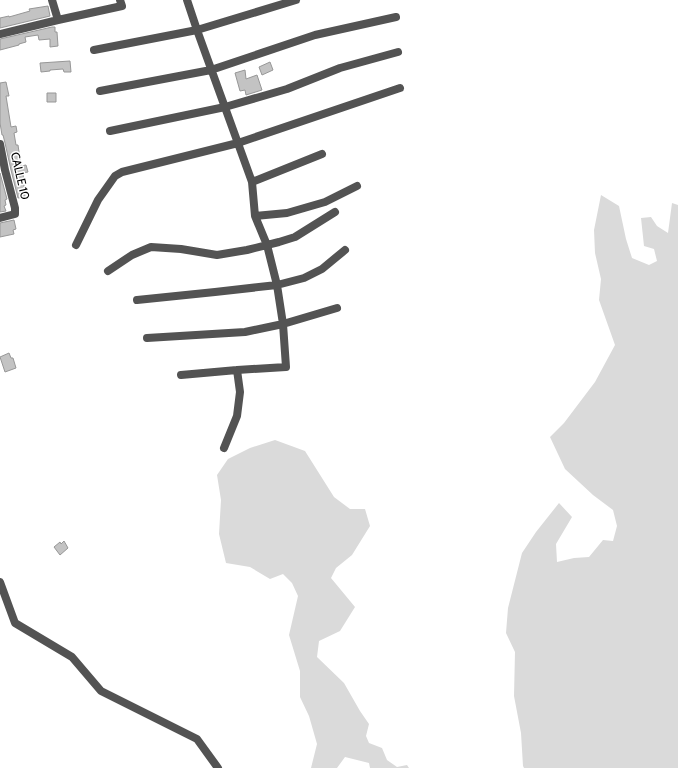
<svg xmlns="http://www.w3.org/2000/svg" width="678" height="768" viewBox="0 0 678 768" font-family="Cabin,sans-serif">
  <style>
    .green { fill: #dadada }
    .building { fill: #c3c3c3; stroke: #979797 }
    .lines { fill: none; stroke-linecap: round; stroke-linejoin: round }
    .minor { stroke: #535353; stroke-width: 8 }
    .tertiary { stroke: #535353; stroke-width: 8 }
    .labels { text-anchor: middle; stroke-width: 3; stroke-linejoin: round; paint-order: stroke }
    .street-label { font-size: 12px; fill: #000; stroke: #fff }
  </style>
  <rect width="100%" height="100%" fill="#fff"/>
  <path class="green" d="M601,195l18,11 7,33 6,19 17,7 8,-4 -3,-12 -10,-3 -3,-28 10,-1 6,9 11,7 4,-30 6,2v563h-154l-1,-2 -2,-33 -7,-37 1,-44 -9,-19 2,-25 14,-55 14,-21 23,-29 13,14 -16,27 1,18 17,-4 15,-1 14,-17 10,1 4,-15 -4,-16 -20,-15 -28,-26 -15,-32 14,-14 31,-41 20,-37 -16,-45 2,-21 -6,-26 -1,-23z
    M275,440l30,11 29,46 16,12h15l5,17 -18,29 -16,13 -5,10 24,29 -15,24 -21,10 -2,16 27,26 16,28 9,13 -3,12 3,7 13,5 5,12 10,7 10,-2 2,3h-39l-1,-5 -24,-6 -8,11h-26l6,-24 -8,-28 -9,-19v-26l-11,-36 9,-39 -6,-13 -9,-9 -13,5 -20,-12 -24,-4 -7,-29 2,-34 -4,-25 11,-16 22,-11z"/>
  <path class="building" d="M48,6l2,10 -50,12v-10l9,-2v1l21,-6 -1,-2z
    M52,27h3v5h2l1,14 -8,1v-8l-11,1 -1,-5 -13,2 1,5 -7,2v1l-19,5v-11z
    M70,61l1,11h-7l-1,-3 -13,1v1l-9,1 -1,-9z
    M270,62l3,8 -11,5 -3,-8z
    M245,70l1,9 11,-4 5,15 -16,5 -1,-5 -5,1 -5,-18z
    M6,82l3,14h-3l5,31 5,-1 1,6 -3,1 2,12h2l3,21 5,-1 2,7 -5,1 2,24 -7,1 -7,-28 -6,-27 -2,-8h-1l-2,-12v-40z
    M47,93h9v9h-9z
    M0,173l7,26 -2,1 1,5 -2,1 2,5 -6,1z
    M14,220l2,9 -3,1 1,4 -14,3v-14z
    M9,353l2,5h2l3,10 -11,4 -5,-15z
    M64,541l4,7 -8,7 -6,-8 6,-5 1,2z"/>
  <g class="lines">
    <path class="minor" d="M52,0l6,20
      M0,34l58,-14 64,-14 -2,-6
      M94,50l103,-20 99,-30
      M100,91l111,-21 104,-35 81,-18
      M110,131l115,-24 62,-18 53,-21 58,-16
      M0,144l5,26 10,38v6l-15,4
      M252,182l70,-28
      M255,216l32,-3 38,-11 32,-16
      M76,245l22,-45 17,-24 7,-4 116,-29 162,-55
      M108,271l24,-16 19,-8 30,2 36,6 30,-5 32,-8 16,-5 40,-25
      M137,300l78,-8 62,-7 27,-7 18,-9 23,-19
      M147,338l98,-6 38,-8 54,-16
      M181,375l56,-5 49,-3 -3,-43 -6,-39 -10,-40 -12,-29 -3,-34 -55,-152 -10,-30
      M224,448l13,-32 3,-24 -3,-22"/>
    <path class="tertiary" d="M0,582l15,41 57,34 29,34 96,48 21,29"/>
  </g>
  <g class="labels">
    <g class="street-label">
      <text transform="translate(20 176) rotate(77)" y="4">CALLE 10</text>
    </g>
  </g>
</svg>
